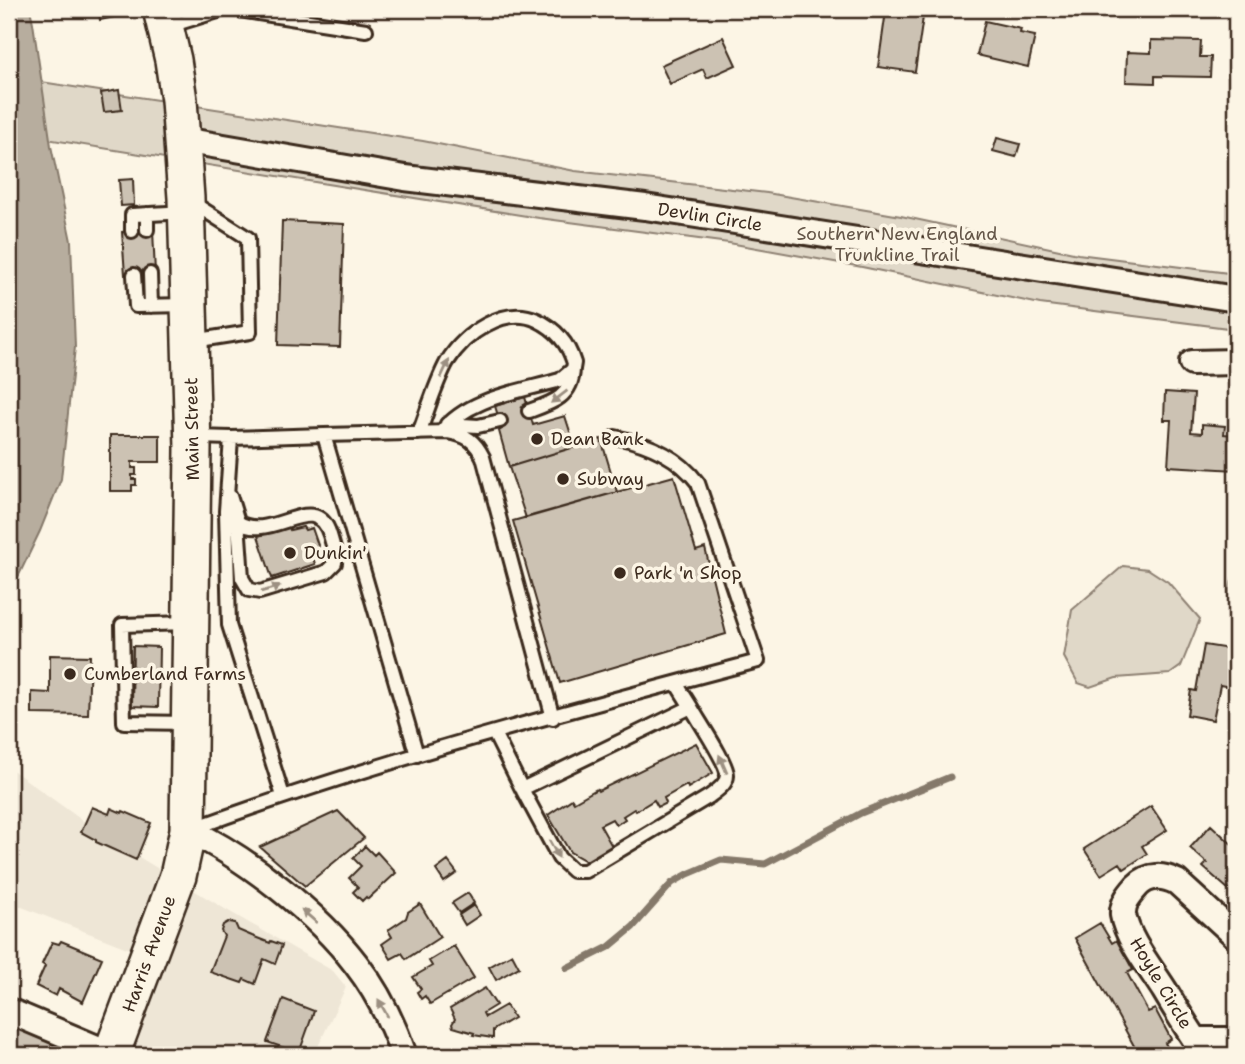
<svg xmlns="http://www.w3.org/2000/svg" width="1245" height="1064" viewBox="0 0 1245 1064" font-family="'Shantell Sans',sans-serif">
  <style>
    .built { fill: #eee6d6 }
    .green { fill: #e0d8c8; stroke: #8e8173; stroke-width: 2 }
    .water { fill: #b7ad9e; stroke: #85796b; stroke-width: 2 }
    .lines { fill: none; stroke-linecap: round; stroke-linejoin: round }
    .stream { stroke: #85796b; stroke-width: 7 }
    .building { fill: #ccc2b3; stroke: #3b2a1e; stroke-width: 2 }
    .service-casing { stroke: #3b2a1e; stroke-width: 18 }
    .minor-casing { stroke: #3b2a1e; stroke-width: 30 }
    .secondary-casing { stroke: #3b2a1e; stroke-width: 40 }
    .service { stroke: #fcf5e5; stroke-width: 12 }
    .minor { stroke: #fcf5e5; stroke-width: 24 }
    .secondary { stroke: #fcf5e5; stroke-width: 35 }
    .oneway { fill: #9c9082 }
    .poi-dot { fill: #3b2a1e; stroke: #fcf5e5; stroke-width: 2.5 }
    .labels { text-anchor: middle; stroke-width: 7; stroke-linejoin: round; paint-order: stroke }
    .street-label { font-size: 18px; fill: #3b2a1e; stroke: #fcf5e5 }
    .park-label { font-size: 18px; fill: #645648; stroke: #fcf5e5 }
    .poi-label { font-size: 18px; fill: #3b2a1e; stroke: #fcf5e5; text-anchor: start }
  </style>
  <rect width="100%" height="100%" fill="#fcf5e5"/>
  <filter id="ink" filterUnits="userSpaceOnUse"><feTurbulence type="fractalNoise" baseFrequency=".0143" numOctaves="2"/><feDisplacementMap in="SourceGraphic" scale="14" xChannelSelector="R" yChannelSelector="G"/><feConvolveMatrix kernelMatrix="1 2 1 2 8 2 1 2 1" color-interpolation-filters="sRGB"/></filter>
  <g filter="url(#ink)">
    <path class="built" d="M11,769l93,67 121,73 108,62 13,16 -32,68h-206l37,-100 -136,-53v-125z"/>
    <path class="green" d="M9,77l414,64 152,30 192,22 134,23 177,38 158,20v55l-196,-25 -178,-37 -133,-24 -190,-25 -530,-85z
      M1123,566l25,3 20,13 32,37 -19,47 -11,8 -54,4 -26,9 -12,-4 -14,-26 8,-47z"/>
    <path class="water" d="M9,9h21l3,14 18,123 20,95 4,106 -14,132 -21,52 -21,44 -10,16z
      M1236,569v47c-11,-14 -7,-31 0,-47z"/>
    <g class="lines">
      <path class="stream" d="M567,968l42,-21 24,-20 39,-44 16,-9 33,-14 44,4 96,-51 89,-36"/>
    </g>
    <path class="building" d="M98,9h25l1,6 -24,5z
      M886,11l37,6 -8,55 -37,-5z
      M985,21l36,8 -1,4 15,3 -7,31 -51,-12z
      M723,37l13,28 -29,13 -4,-9 -33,15 -9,-19z
      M1151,40l50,1 -1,16h11l-1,20 -55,-1v7l-29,-1 1,-30 24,1z
      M119,90l3,20 -18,2 -3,-19z
      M997,138l23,6 -4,13 -23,-6z
      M133,179l1,26 -13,1 -2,-26z
      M282,221l62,3 -4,123 -62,-2z
      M153,230l2,43 -30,2 -3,-43z
      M1165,392l29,2 -3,38 11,1v-9l23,2 -1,8 10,1 2,-30v65l-68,-4 3,-46h-7z
      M525,397l8,28 32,-9 10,31 -66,20 -10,-36 3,-2 -7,-23z
      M110,435h50v27h-28v6h4v7h-4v4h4v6h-4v6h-22z
      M601,439l16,53 -91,26 -17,-51z
      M674,476l22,75 9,-3 21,86 -166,49 -47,-162z
      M289,527l1,3 13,-3 2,3 7,-2 8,23 -8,3 3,10 -43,14 -14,-42z
      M1204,645l32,5v45l-7,-2 1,-6 -10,-2 -7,35 -26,-5 4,-25 5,1z
      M133,646l26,1 -1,60 -26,-1z
      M50,655l40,1 -2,59 -56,-1v-22l18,1z
      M696,743l17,30 -25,15 -1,-3 -23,13 2,5 -8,4 -4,-7 -18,11 -2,-2 -11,7 2,3 -9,6 -4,-6 -12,6 13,23 -25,14 -18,-10 -22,-37 24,-16 2,3 23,-13 1,2z
      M1151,806l16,24 -25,16 5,8 -23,15 -4,-6 -19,12 -17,-26z
      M92,807l17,7 2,-6 11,5 1,-2 28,12 -15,37 -40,-18v-2l-15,-8z
      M338,811l26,27 -59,48 -45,-39z
      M1211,825l25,23v42l-5,-5 -3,4 -25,-22 4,-4 -17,-15z
      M365,846l9,9 3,-3 19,21 -28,26 -2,-2 -4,4 -9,-9 5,-5 -9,-9 12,-12 -8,-8z
      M448,861l9,12 -13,9 -8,-12z
      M468,893l6,10 -15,10 -7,-10z
      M420,904l20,33 -34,22 -4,-6 -11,6 -9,-15 10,-7 -4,-7 18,-12 2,-6z
      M474,905l6,10 -15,10 -6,-10z
      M228,922l7,1 3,7 14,6 18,7 1,-2 11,4 -7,19 -11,-5 -9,25 -11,-5 -2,4 -32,-11 14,-36 -3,-5 2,-6z
      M1100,923l12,20 5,-3 16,30 -6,3 21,39 7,-3 16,30 -6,4 7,12h-33l-64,-117z
      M61,941l41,17 -19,44 -24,-13 -3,7 -20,-10 9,-20 -3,-2 10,-22 7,2z
      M454,946l20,32 -44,26 -5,-8 -4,3 -4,-7 4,-3 -8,-12 19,-11 -3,-5z
      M512,954l7,13 -23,13 -7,-13z
      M485,988l11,17 -13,8 2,4 21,-12 8,13 -21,12v8l-20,-3 1,-2 -21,-6 -1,-3 3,-5 -5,-10z
      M283,999l31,12 -15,42 -32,-11z
      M9,1019l47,21 -7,15h-40z"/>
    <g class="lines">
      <defs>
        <path id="service" d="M233,9l133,21
          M166,27l59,-18
          M190,201l58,37 2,94 -57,9
          M147,214v16
          M132,231v-16l54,-3
          M150,274l1,32
          M134,275l2,31 52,-1
          M529,411c23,-8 43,-14 44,-42
          M447,424l31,2 22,-5
          M419,433c9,-23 16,-49 28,-71 17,-28 57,-57 90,-42 19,9 31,23 37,43l-1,6 -13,11c-41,12 -91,17 -119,52
          M197,437l34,1
          M230,496l8,26 4,56 7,12 11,2 66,-20 9,-9c1,-10 -2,-18 -5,-28 -14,-47 -59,9 -92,-13
          M187,623l-65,2 2,97 64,1
          M494,733l28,56 169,-82 -15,-24
          M417,755l-93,-320 124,-3c19,3 27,9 35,25l70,261
          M522,789l37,69 14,13h12l125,-75c6,-5 17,-11 17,-21 1,-11 -29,-55 -36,-68
          M283,796l-54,-171 -3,-114 5,-73 93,-3
          M192,829c185,-68 376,-118 566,-168l-60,-178c-20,-27 -51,-40 -83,-46"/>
        <path id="minor" d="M183,140l222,38 240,29 591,92
          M1192,363l44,-1
          M188,830c58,27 130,84 168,134 21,27 37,60 48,91
          M9,1011l102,43
          M1196,1040h40
          M1206,1055c-15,-20 -28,-42 -41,-64 -13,-21 -38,-52 -42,-76 -1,-12 7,-21 14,-29 12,-12 26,-11 40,-4l59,54"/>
        <path id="secondary" d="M111,1055l67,-179 10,-46 5,-382 -7,-250 -7,-98 -6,-40 -12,-51"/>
      </defs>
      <use href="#service" class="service-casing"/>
      <use href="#minor" class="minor-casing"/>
      <use href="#secondary" class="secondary-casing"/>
      <use href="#service" class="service"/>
      <use href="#minor" class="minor"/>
      <use href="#secondary" class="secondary"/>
    </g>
    <defs><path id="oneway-solid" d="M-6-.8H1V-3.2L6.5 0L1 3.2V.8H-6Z" transform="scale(1.75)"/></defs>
    <g class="oneway">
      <use href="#oneway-solid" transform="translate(445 369) rotate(-65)"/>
      <use href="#oneway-solid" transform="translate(559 397) rotate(143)"/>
      <use href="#oneway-solid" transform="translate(271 589) rotate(-16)"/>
      <use href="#oneway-solid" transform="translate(723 764) rotate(-113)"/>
      <use href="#oneway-solid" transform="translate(554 849) rotate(61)"/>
      <use href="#oneway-solid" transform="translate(309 916) rotate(-139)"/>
      <use href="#oneway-solid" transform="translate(383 1008) rotate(-119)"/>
    </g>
  </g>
  <g class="poi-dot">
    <circle cx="537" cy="439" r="7"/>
    <circle cx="563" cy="479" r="7"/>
    <circle cx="290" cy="553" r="7"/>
    <circle cx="620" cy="573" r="7"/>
    <circle cx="70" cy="674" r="7"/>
  </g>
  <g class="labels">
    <g class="street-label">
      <text transform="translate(710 217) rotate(9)" y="6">Devlin Circle</text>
      <text transform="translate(192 429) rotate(-91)" y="6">Main Street</text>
      <text transform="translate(149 954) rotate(-70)" y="6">Harris Avenue</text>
      <text transform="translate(1161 983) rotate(59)" y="6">Hoyle Circle</text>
    </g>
    <g class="park-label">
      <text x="897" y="240">Southern New England<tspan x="897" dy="21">Trunkline Trail</tspan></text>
    </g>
    <g class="poi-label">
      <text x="551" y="445">Dean Bank</text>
      <text x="577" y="485">Subway</text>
      <text x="304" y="559">Dunkin'</text>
      <text x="634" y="579">Park 'n Shop</text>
      <text x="84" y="680">Cumberland Farms</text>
    </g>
  </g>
  <rect width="1245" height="1064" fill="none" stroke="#fcf5e5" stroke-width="35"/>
  <rect x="18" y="18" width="1210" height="1029" fill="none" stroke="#3b2a1e" stroke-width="2.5" filter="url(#ink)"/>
</svg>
